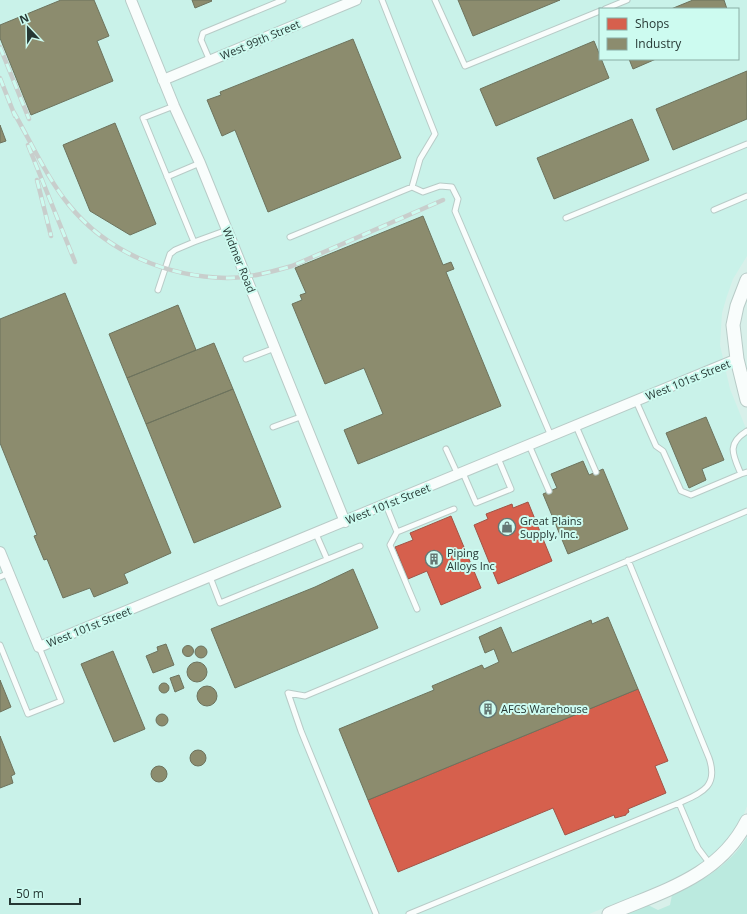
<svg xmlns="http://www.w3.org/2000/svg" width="747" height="914" viewBox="0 0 747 914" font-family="'Open Sans',sans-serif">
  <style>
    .built { fill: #c9f2e9; fill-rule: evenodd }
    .green { fill: #bbeadf }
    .shops { fill: #d6604d; stroke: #a15446 }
    .industry { fill: #8c8c6e; stroke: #6d735d }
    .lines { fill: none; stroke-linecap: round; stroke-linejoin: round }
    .service-casing { stroke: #b8cbc7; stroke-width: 7 }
    .minor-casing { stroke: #b8cbc7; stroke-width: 12 }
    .tertiary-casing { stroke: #b8cbc7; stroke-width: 15 }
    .service { stroke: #f9fdfc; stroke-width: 5 }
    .minor { stroke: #f9fdfc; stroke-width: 10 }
    .tertiary { stroke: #f9fdfc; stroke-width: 13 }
    .rail-casing { stroke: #c8cecc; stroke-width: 4.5 }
    .rail { stroke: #cdfbf0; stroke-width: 3; stroke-dasharray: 9; stroke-linecap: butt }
    .labels { text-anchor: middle; stroke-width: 4; stroke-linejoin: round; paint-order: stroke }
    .street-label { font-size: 11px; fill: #263834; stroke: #cdfbf0 }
    .poi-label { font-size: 11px; fill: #263834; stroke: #cdfbf0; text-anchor: start }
  </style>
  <rect width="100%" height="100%" fill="#d8f0ea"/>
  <path class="built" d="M0,0h747v256l-14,23 -6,17 -5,17 -2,32 10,44 17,42v375l-8,20 -20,25 -21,16 -17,10 -92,37h-589zM600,9h138v50h-138z"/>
  <path class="green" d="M747,837v77h-120l21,-9 10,5 12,-5 2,-10c29,-13 58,-30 75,-58z"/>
  <path class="shops" d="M528,502l24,59 -54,23 -24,-59 14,-6 -2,-5 26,-10 1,4z
    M451,516l30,72 -40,17 -14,-34 -19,8 -13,-32 18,-7 -3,-7z
    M638,689l30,72 -13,5 11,27 -38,16 1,3 -3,2v1l-11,3 -1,-3 -49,20 -12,-27 -155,64 -30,-72z"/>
  <path class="industry" d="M61,0h33l15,36 -12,5 16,40 -82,34 -31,-77v-13z
    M192,0h19l1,1 -17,7z
    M458,0h102l-87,36z
    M693,0h31l3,9h-56z
    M353,39l48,119 -133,54 -33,-82 -13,6 -15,-36 14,-5 -1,-3z
    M594,41l15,37 -113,48 -16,-37z
    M629,59h27l-23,10z
    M747,71v48l-74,31 -17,-41z
    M632,119l17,41 -95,39 -17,-41z
    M115,123l41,101 -26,11 -40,-24 -27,-66z
    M0,125l6,16 -6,2z
    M423,216l20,49 8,-3 3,7 -8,3 55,134 -143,58 -14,-34 39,-16 -19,-46 -39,16 -33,-80 10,-4 -2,-5 6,-2 -11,-25z
    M65,293l106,260 -47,21 4,9 -34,14 -4,-9 -27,10 -16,-39 -3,1 -10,-24 3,-1 -37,-92v-124z
    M178,305l18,45 -69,28 -18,-44z
    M214,343l19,46 -87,35 -19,-46z
    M233,389l48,118 -87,36 -48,-119z
    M706,417l18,43 -22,9 4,11 -17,8 -23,-55z
    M583,461l6,14 14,-6 25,60 -60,25 -25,-60 14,-6 -6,-14z
    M353,569l25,59 -143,60 -24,-59 104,-42z
    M608,617l30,72 -270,111 -29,-71 95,-39 -2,-4 50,-21 2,4 15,-7 -5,-13 -9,4 -6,-16 22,-10 11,26 79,-33 1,4z
    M166,644l8,21 -21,8 -7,-17 12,-5 -1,-4z
    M182.5 651a5.5 5.5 0 1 1 11 0a5.5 5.5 0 1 1-11 0Z
    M195 652a6 6 0 1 1 12 0a6 6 0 1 1-12 0Z
    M113,651l32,78 -31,13 -33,-78z
    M187 672a10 10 0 1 1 20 0a10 10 0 1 1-20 0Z
    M179,675l5,13 -9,4 -5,-14z
    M0,680l11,27 -11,5z
    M159 688a5 5 0 1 1 10 0a5 5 0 1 1-10 0Z
    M197 696a10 10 0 1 1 20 0a10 10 0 1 1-20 0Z
    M156 720a6 6 0 1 1 12 0a6 6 0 1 1-12 0Z
    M0,736l15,38 -4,2 2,7 -13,5z
    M190 758a8 8 0 1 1 16 0a8 8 0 1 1-16 0Z
    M151 774a8 8 0 1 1 16 0a8 8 0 1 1-16 0Z"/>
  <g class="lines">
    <defs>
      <path id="service" d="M382,0l53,134 -15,25 -8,28
        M435,0l30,66 135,-55
        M605,9l22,-9
        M210,61l-9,-21 2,-7 80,-33
        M174,106l-31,12 51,124 33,-12
        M167,177l33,-14
        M714,210l33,-14
        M566,218l181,-74
        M290,237l122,-50 11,5 17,-6 12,1 6,12 -3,12 96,225
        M158,290l12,-36 5,-4 19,-8
        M246,359l29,-11
        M636,401l20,45 7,5 18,40 10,4 50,-21
        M576,426l20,46
        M273,427l30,-11
        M747,431c-21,13 -14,24 -6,43l6,-2
        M529,445l20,46
        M446,449l12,26
        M463,473l13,30 35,-14 -13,-31
        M386,505l11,27 57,-23
        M397,532l-7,13 27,64
        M316,534l11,25
        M0,577l9,-4
        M210,577l10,26 140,-57
        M0,645l28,69 33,-13 -22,-54
        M679,803l19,45 12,16
        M376,914l-75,-183 -13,-38 17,3 442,-185
        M409,914l270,-111c22,-10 40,-16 30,-45l-81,-198"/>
      <path id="minor" d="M131,0l43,106 26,57 145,359
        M163,80l193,-80
        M0,552l39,95 698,-288"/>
      <path id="tertiary" d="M747,280l-10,26 -4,19 4,34 10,41
        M609,914c53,-23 110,-37 138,-93"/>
    </defs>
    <use href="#service" class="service-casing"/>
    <use href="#minor" class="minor-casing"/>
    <use href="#tertiary" class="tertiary-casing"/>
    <use href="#service" class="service"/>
    <use href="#minor" class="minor"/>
    <use href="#tertiary" class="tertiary"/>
    <defs>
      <path id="rail" d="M0,47l29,72
        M0,78l15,38
        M13,111c18,31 34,67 56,94 38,47 98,72 158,73 22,0 44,-6 65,-12l151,-66
        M28,145l47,117
        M37,180l14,56"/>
    </defs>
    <use href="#rail" class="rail-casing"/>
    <use href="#rail" class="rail"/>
  </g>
  <defs>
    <symbol id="shop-ring" viewBox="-11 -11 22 22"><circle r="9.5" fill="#cdfbf0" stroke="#647874" stroke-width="1.5"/><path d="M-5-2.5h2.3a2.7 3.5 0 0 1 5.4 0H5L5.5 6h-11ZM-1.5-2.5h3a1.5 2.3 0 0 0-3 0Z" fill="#647874"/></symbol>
    <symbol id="building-ring" viewBox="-11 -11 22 22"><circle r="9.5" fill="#cdfbf0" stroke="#647874" stroke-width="1.5"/><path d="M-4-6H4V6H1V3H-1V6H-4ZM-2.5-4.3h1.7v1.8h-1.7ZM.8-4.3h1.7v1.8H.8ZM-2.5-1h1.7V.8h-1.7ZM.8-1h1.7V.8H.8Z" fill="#647874"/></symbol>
  </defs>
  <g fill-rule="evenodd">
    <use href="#shop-ring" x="497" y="517" width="20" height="20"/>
    <use href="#building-ring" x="424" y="549" width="20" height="20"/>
    <use href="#building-ring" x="478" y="699" width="20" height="20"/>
  </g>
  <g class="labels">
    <g class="street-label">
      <text transform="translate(260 40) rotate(-23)" y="4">West 99th Street</text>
      <text transform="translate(239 260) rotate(68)" y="4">Widmer Road</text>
      <text transform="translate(688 380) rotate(-22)" y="4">West 101st Street</text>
      <text transform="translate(388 504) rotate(-22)" y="4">West 101st Street</text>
      <text transform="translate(89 627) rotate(-22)" y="4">West 101st Street</text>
    </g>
    <g class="poi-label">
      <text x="520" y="525">Great Plains<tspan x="520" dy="13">Supply, Inc.</tspan></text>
      <text x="447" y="557">Piping<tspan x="447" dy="13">Alloys Inc</tspan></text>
      <text x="501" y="713">AFCS Warehouse</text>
    </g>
  </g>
  <rect x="599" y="8" width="140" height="52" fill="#cdfbf0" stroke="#8aada5"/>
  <rect x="607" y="18" width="20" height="12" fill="#d6604d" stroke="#8aada5"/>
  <text x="635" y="28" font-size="12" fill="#263834">Shops</text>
  <rect x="607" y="38" width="20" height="12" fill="#8c8c6e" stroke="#8aada5"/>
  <text x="635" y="48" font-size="12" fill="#263834">Industry</text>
  <g transform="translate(28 28) rotate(338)" stroke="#cdfbf0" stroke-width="3" paint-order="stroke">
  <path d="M0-3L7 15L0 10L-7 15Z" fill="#263834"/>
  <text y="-6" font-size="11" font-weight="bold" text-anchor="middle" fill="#263834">N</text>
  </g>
  <path d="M10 898v6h70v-6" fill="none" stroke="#263834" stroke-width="2"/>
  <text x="16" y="898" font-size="12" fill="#263834" stroke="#cdfbf0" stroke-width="3" paint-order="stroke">50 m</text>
</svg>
